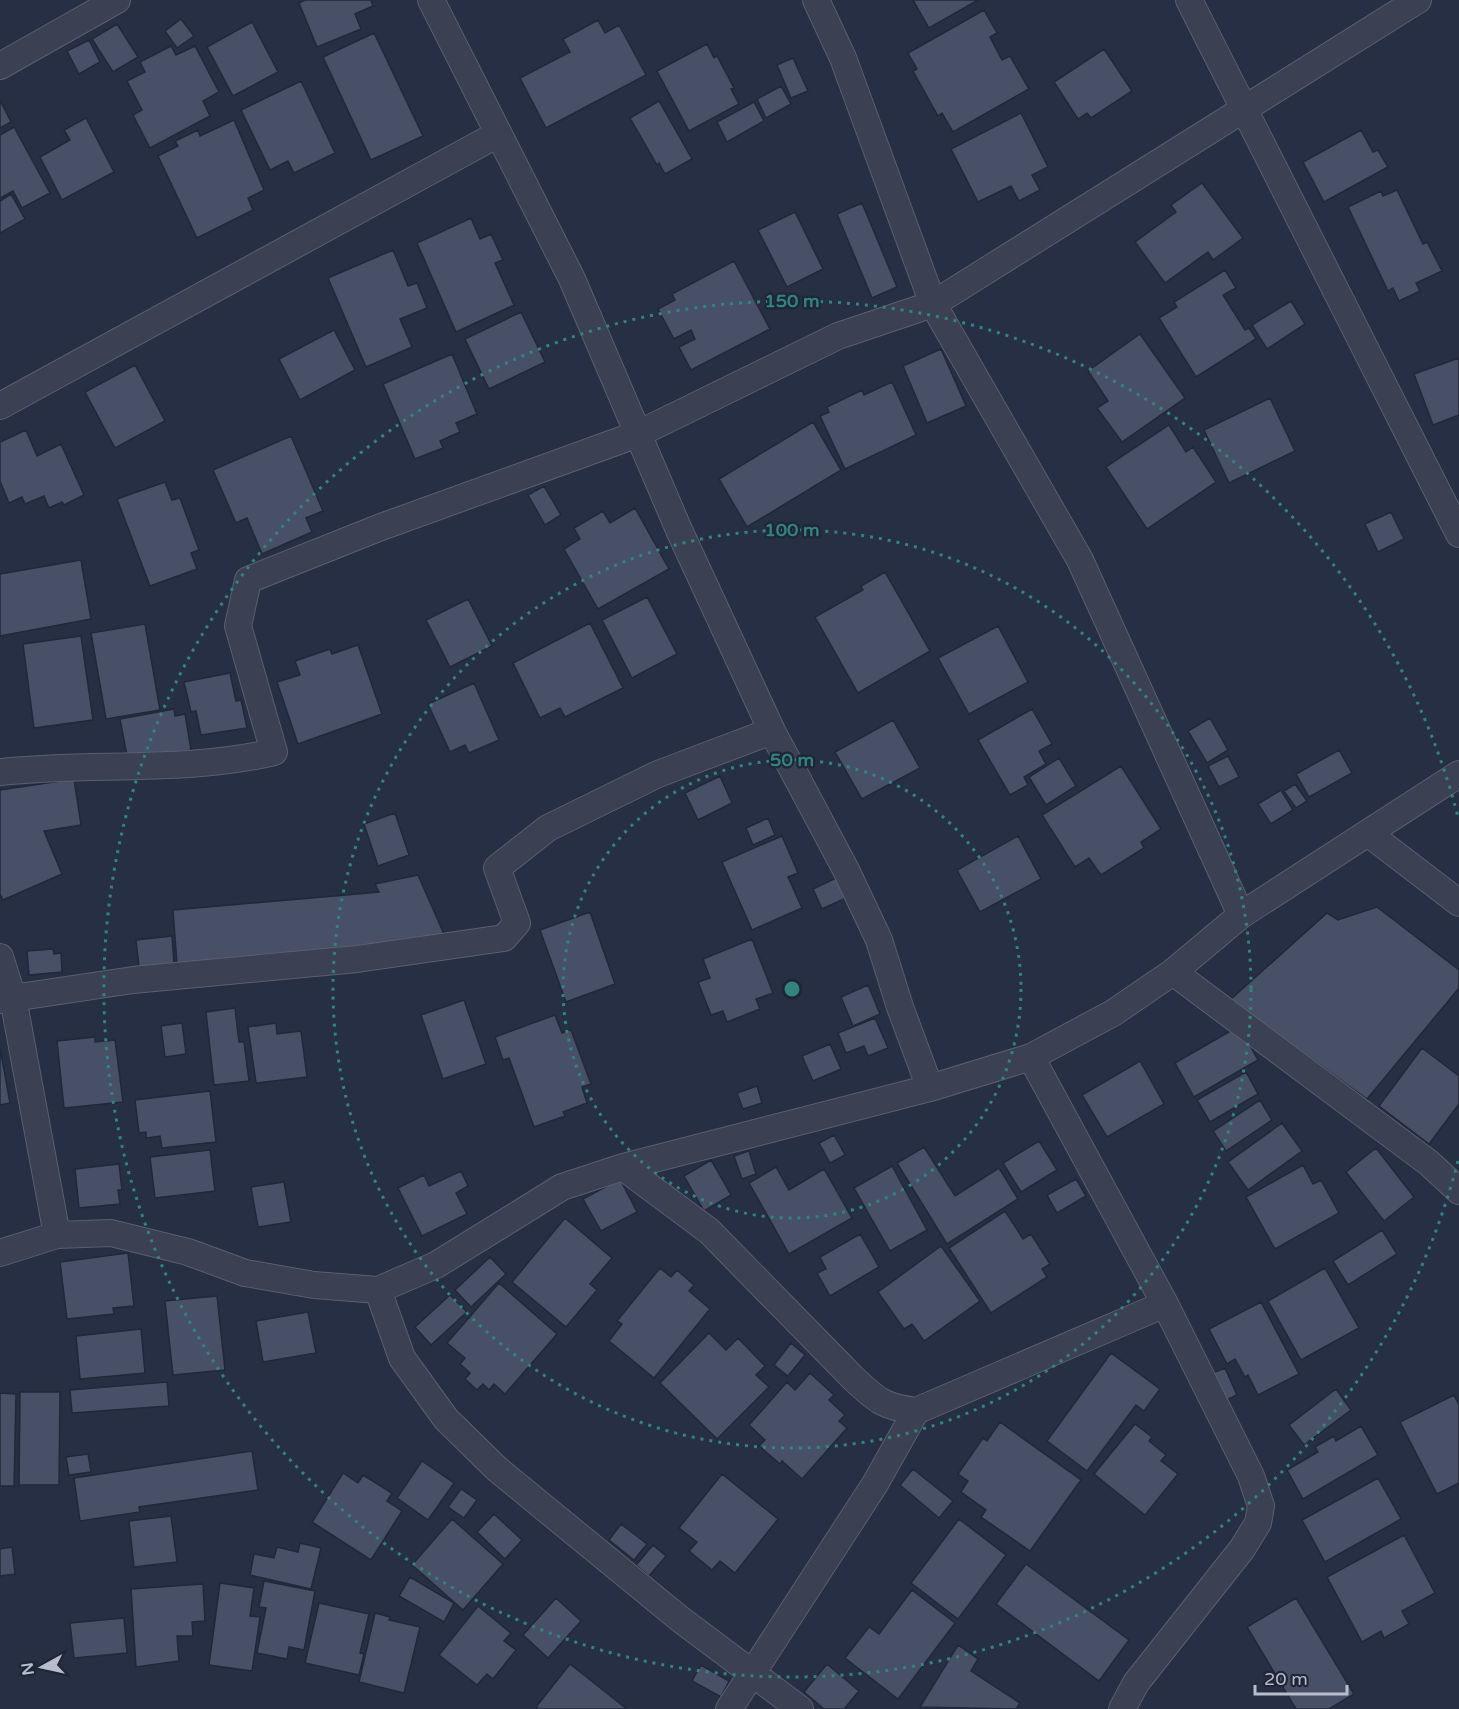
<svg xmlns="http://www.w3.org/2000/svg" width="1459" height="1709" viewBox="0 0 1459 1709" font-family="'Varela Round',sans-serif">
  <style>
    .building { fill: #485067; stroke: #21283a; stroke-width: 1.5 }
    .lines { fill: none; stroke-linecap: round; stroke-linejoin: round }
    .minor-casing { stroke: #595f70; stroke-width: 28 }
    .minor { stroke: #3b4152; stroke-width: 26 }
    .ring { fill: none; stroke: #318481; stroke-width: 3; stroke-dasharray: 3 6 }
    .centre { fill: #318481; stroke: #1f2638; stroke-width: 3 }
    .ring-label { font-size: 18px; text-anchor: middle; font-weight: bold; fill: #318481; stroke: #1f2638; stroke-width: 4.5; stroke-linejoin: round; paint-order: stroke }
  </style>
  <rect width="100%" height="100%" fill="#262f43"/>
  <path class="building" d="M305,0h66l2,6 -18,8 6,15 -44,18 -18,-44z
    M913,0h65l-49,28z
    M984,10l13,23 -7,4 12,23 8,-4 19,33 -76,43 -11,-19 -4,3 -25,-45 4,-2 -9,-16z
    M181,19l13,17 -17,12 -12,-17z
    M598,20l7,13 14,-8 27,50 -100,53 -26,-50 50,-26 -7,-13z
    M252,22l26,50 -45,24 -26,-49z
    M117,24l21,33 -25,15 -21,-33z
    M374,33l49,103 -52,24 -48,-103z
    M89,40l11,22 -21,12 -12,-23z
    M707,44l7,14 3,-2 17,32 -3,1 8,15 -50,27 -32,-60z
    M171,46l5,9 19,-9 24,46 -16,9 7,15 -60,32 -17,-33 9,-5 -15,-29 18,-9 -5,-10z
    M1104,49l28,42 -41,27 -4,-5 -9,6 -24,-37z
    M793,58l15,33 -17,7 -14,-33z
    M301,81l34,72 -41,20 -6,-12 -18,9 -29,-60z
    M781,86l10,18 -25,14 -9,-19z
    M0,100l11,22 -11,6z
    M659,101l33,58 -27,15 -6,-11 -2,2 -27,-47z
    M754,102l10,19 -37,21 -10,-20z
    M1021,113l27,54 -16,8 8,15 -21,11 -8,-15 -33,16 -27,-53z
    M86,118l28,54 -52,28 -22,-43 30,-17 -6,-10z
    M234,120l30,70 -16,8 5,12 -56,28 -39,-82 20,-10 -3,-5 23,-11 2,6z
    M14,127l36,66 -28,15 -9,-17 -13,7v-63z
    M1361,130l12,22 5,-2 10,17 -64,35 -21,-40z
    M1202,183l41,55 -30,22 -5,-8 -43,31 -30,-41 41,-30 -5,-7z
    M1397,190l26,54 4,-2 15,29 -26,12 4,8 -21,10 -6,-13 -5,3 -40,-84 33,-16 2,5z
    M11,194l14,25 -25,14v-32z
    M862,203l35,84 -25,11 -35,-84z
    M795,212l28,57 -36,18 -29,-57z
    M471,218l9,21 11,-5 12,26 -8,3 19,42 -58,27 -39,-89z
    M393,250l15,36 9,-3 10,25 -27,11 12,28 -46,20 -38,-89z
    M734,261l36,68 -79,41 -12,-23 16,-8 -4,-9 -17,9 -16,-30 17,-9 -3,-6z
    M1225,270l11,18 -13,7 22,35 4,-2 7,11 -60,38 -37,-59 18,-11 -3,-5z
    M1291,301l14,23 -38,25 -15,-24z
    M521,312l24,50 -56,27 -24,-50z
    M334,330l21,40 -55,30 -21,-41z
    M1140,334l45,64 -63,44 -25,-34 11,-7 -20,-30z
    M941,349l25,57 -39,17 -24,-57z
    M452,354l25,60 -21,9 4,9 -20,9 3,7 -28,11 -32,-75z
    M1459,358v57l-26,10 -19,-51z
    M135,365l30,56 -50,27 -30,-56z
    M892,382l24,53 -71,34 -25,-53 9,-4 -2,-5 35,-17 2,5z
    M1270,398l25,53 -66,32 -25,-53z
    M813,422l28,48 -94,57 -28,-48z
    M1169,425l17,27 7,-5 23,35 -69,47 -41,-62z
    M26,430l11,26 24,-12 23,51 -20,10 -2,-3 -13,6 -5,-12 -19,8 -3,-7 -13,6 -9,-22v-39z
    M291,436l32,75 -17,7 6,14 -50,22 -15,-36 -11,5 -23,-53z
    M165,482l7,18 8,-2 19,52 -8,3 6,16 -47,17 -33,-87z
    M544,486l17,29 -16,10 -17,-30z
    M635,508l34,61 -71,40 -34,-60 16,-10 -6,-11 29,-17 7,12z
    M1391,512l13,27 -26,13 -13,-28z
    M81,560l10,59 -91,17v-62z
    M885,572l45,79 -72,42 -43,-76 48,-27 -2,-4z
    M647,597l30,57 -45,24 -30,-58z
    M468,599l24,47 -42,21 -24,-47z
    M590,623l33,65 -58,29 -5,-9 -20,10 -27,-55z
    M145,624l15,86 -54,9 -15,-86z
    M998,626l30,56 -59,32 -31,-56z
    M81,636l12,84 -59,8 -11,-84z
    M358,645l24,69 -84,30 -21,-62 23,-7 -5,-14 35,-12 2,5z
    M230,673l6,28 5,-1 6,28 -46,7 -5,-24 -5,1 -7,-30z
    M474,683l25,57 -30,13 -4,-8 -15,7 -22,-48z
    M174,709l1,7 10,-2 6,36 -63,11 -8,-42z
    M1032,709l20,35 -13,7 7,13 -22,13 4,8 -18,10 -32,-55z
    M1210,718l18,32 -21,13 -19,-32z
    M893,720l27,48 -58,31 -27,-47z
    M1339,750l13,23 -43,24 -13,-23z
    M1228,756l11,21 -20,10 -11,-21z
    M1059,758l17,28 -30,19 -17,-28z
    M1121,766l40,63 -20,13 3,6 -43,27 -12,-17 -14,9 -33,-52z
    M720,776l12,27 -34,17 -13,-27z
    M74,779l7,46 -37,6 18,43 -59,26 -3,-6v-104z
    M1295,784l12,17 -11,7 -12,-17z
    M1281,790l12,20 -22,14 -13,-20z
    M395,813l14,42 -31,11 -14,-42z
    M768,818l7,17 -22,10 -7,-17z
    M782,836l16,37 -10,4 14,31 -50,22 -30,-68z
    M1018,836l23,43 -61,33 -23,-42z
    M418,875l29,66 -270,23 -4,-54 206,-18 -4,-8z
    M836,878l10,20 -24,11 -9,-20z
    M1377,907l82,63v18l-92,111 -137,-99 97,-87 11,7z
    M590,912l25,72 -49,18 -26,-72z
    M172,936l2,28 -35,3 -3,-27z
    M752,939l21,54 -17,6 4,10 -33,13 -4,-11 -12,4 -13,-33 12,-4 -7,-19z
    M53,949l1,5 7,-1 1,19 -33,3 -2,-24z
    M868,985l12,29 -27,12 -12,-29z
    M464,1000l22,64 -43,15 -22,-64z
    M235,1008l4,34h5l5,39 -35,4 -8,-73z
    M555,1015l7,18 9,-3 20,54 -9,3 5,16 -24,9 2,4 -31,11 -25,-69 -6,2 -8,-23z
    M875,1018l13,30 -20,8 -4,-10 -18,7 -8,-20z
    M182,1023l4,31 -21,3 -4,-31z
    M276,1023l1,11 24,-3 6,46 -51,6 -8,-56z
    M1239,1026l19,34 -64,37 -19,-34z
    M95,1037v5l20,-2 8,62 -59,6 -7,-67z
    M830,1044l11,25 -28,12 -11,-25z
    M0,1048l10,55 -10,2z
    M1422,1048l37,28v28l-30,40 -50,-38z
    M1140,1061l24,43 -57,33 -25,-42z
    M1246,1072l12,22 -48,28 -13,-22z
    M757,1086l5,17 -19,6 -6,-16z
    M210,1091l6,51 -54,6 -2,-12 -14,2v-6l-7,1 -4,-33z
    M1260,1100l12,20 -46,31 -13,-20z
    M1282,1123l20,28 -54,39 -20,-28z
    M834,1135l11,20 -15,8 -11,-20z
    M1039,1141l18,29 -36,22 -18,-29z
    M924,1147l31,49 44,-28 19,31 -71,45 -50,-81z
    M1376,1148l38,49 -30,24 -38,-49z
    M210,1150l5,41 -60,7 -5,-41z
    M749,1151l7,23 -14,5 -8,-23z
    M711,1160l20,35 -27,16 -20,-35z
    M119,1164l3,26h-4l2,14 -41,4 -4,-39z
    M1303,1165l10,19 8,-4 18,33 -64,36 -29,-52z
    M892,1166l35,64 -37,21 -36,-63z
    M776,1167l13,23 35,-21 28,49 -63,36 -40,-71z
    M461,1171l7,15 -12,7 11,21 -45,22 -24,-48 26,-13 5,11z
    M620,1179l17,33 -36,19 -18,-32z
    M1076,1179l10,17 -29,17 -10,-18z
    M284,1182l7,40 -33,5 -7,-40z
    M1005,1211l18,28 8,-5 19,30 -8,5 5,8 -56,36 -42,-65z
    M565,1218l47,40 -22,26 7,6 -31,37 -54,-45z
    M1382,1230l15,24 -49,31 -15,-24z
    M860,1234l19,33 -49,29 -13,-23 9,-4 -6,-12z
    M941,1246l39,55 -56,40 -12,-17 -8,5 -26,-37z
    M128,1253l6,53 -21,2 1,6 -47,5 -7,-57z
    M490,1257l16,17 -35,33 -16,-17z
    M660,1268l11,9 6,-7 17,15 -5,6 21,18 -56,69 -45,-37 13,-17 -5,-3z
    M1325,1268l34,60 -58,32 -33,-59z
    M499,1283l58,51 -52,60 -11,-10 -5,6 -6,-6 -6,6 -12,-11 5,-6 -10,-9 5,-6 -18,-15z
    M450,1295l17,17 -36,33 -16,-18z
    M217,1296l8,74 -52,5 -8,-74z
    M1261,1302l38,72 -41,21 -10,-20 -3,2 -10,-18 -8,5 -18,-35z
    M308,1312l8,41 -53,9 -7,-41z
    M141,1329l4,44 -65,6 -4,-43z
    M709,1333l17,17 12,-12 27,28 -9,9 13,12 -52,52 -57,-56z
    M791,1343l14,12 -17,21 -14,-11z
    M1111,1353l49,36 -16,22 -8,-6 -49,66 -40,-30z
    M1225,1368l12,27 -15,7 -12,-28z
    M810,1373l24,22 -5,5 16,15 -6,6 8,7 -45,51 -20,-18 -2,3 -21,-18 6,-6 -16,-15 38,-43 8,8z
    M167,1382l2,24 -97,7 -2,-23z
    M1336,1389l15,21 -47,35 -15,-20z
    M20,1392h40l-1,93h-40z
    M0,1393l16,1 -2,92h-14z
    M1454,1395l5,10v78l-22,11 -37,-72z
    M1000,1422l81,58 -51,71 -49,-34 5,-7 -25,-18 7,-11 -10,-7 25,-36 4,3z
    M1135,1424l17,13 -3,4 17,14 -5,6 17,13 -33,41 -51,-41z
    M1361,1426l17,29 -75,44 -16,-29 31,-18 -3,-5 19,-11 2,5z
    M252,1451l6,39 -119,17 1,5 -60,9 -6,-43z
    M88,1454l3,18 -22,3 -3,-18z
    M422,1461l32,22 -26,37 -31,-22z
    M913,1469l40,32 -14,17 -39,-33z
    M343,1473l15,10 5,-8 29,18 -5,8 15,10 -31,49 -59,-38z
    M722,1474l56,45 -43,54 -15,-12 -8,9 -23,-19 8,-9 -18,-14z
    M1378,1478l23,41 -76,43 -23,-42z
    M461,1489l16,11 -13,18 -16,-11z
    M494,1514l28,26 -17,19 -28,-27z
    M171,1516l6,46 -43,5 -5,-46z
    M452,1519l51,45 -40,46 -51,-45z
    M959,1519l47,36 -48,64 -47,-36z
    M621,1524l26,20 -13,16 -25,-20z
    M1404,1535l31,58 -33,18 7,13 -25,14 -3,-7 -19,11 -35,-65z
    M300,1543l21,5 -10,41 -61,-14 4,-21 20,4 3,-11 21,5z
    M653,1545l13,11 -17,20 -13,-11z
    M12,1547l3,27 -15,2v-27z
    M1026,1564l103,76 -30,41 -103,-77z
    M410,1577l44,26 -10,19 -45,-26z
    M264,1581l51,10 -11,59 -15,-3 -2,12 -30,-6 9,-45 -7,-1z
    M220,1583l34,5 -4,28 10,1 -8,54 -43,-6z
    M203,1584l2,37 -13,1 1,14h-16l2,25 -43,6 -5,-78z
    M912,1590l43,33 -57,76 -53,-41 24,-31 10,7z
    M556,1598l25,23 -33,37 -25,-23z
    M1296,1598l58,96 -25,15h-33l-49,-82z
    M319,1603l50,11 -9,39 4,1 -5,21 -54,-12z
    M478,1606l33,27 -7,8 12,9 -23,29 -6,-5 -10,11 -38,-30z
    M375,1613l15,4 -1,3 31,7 -16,66 -45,-11z
    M124,1618l3,35 -53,5 -4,-35z
    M958,1645l20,14 -7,12 49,32 -4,6 -96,-2z
    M570,1664l57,45h-88l-3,-2z
    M827,1664l32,27 -15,18h-20l-20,-17z
    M701,1665l28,16 -8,16 -29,-16z"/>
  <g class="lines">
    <defs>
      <path id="minor" d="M431,0l141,279 107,251 93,201 74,139 33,70 21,67 30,81
        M816,0l27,58 90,246 147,256 161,355
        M1189,0l270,534
        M0,66l117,-66
        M0,406l498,-272
        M0,772c91,-10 185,1 274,-20l-36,-126 10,-46 133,-53 257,-93 200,-98 95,-32 485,-304
        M1369,834l90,69
        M0,957l13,41 44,237
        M1173,972l256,191 30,28
        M0,1000l133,-20 224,-21 147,-21 13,-15 -20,-55 51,-40 110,-54 114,-43
        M1031,1057l134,247 86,172 10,30 -3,17 -16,26 -106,134 -14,26
        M623,1167l86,64 144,147c23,22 31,29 63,33l249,-107
        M0,1253l57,-18 54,-2 77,19 57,21 69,12 64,5 58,-25 126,-78 61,-20 307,-79 101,-31 82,-44 60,-41 68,-57 218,-141
        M378,1290l24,68 44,61 51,50 183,150 120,90
        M729,1709l146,-225 41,-73"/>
    </defs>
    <use href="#minor" class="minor-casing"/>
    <use href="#minor" class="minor"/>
  </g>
  <g class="ring">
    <circle cx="792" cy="989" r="229"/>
    <circle cx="792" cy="989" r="459"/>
    <path d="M1458 1161A688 688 0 1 1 1458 817"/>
  </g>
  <circle cx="792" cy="989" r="9" class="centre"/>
  <g class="ring-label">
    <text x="792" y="307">150 m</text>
    <text x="792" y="536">100 m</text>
    <text x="792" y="766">50 m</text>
  </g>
  <g transform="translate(42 1667) rotate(262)" stroke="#1f2638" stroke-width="4.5" paint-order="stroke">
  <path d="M0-4.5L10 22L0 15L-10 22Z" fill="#b8bdcc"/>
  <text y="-9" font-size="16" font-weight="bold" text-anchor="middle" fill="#b8bdcc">N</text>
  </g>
  <path d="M1255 1685v9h92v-9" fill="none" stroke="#b8bdcc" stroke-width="3"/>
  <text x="1264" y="1685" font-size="18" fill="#b8bdcc" stroke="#1f2638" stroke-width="4.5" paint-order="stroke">20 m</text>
</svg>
